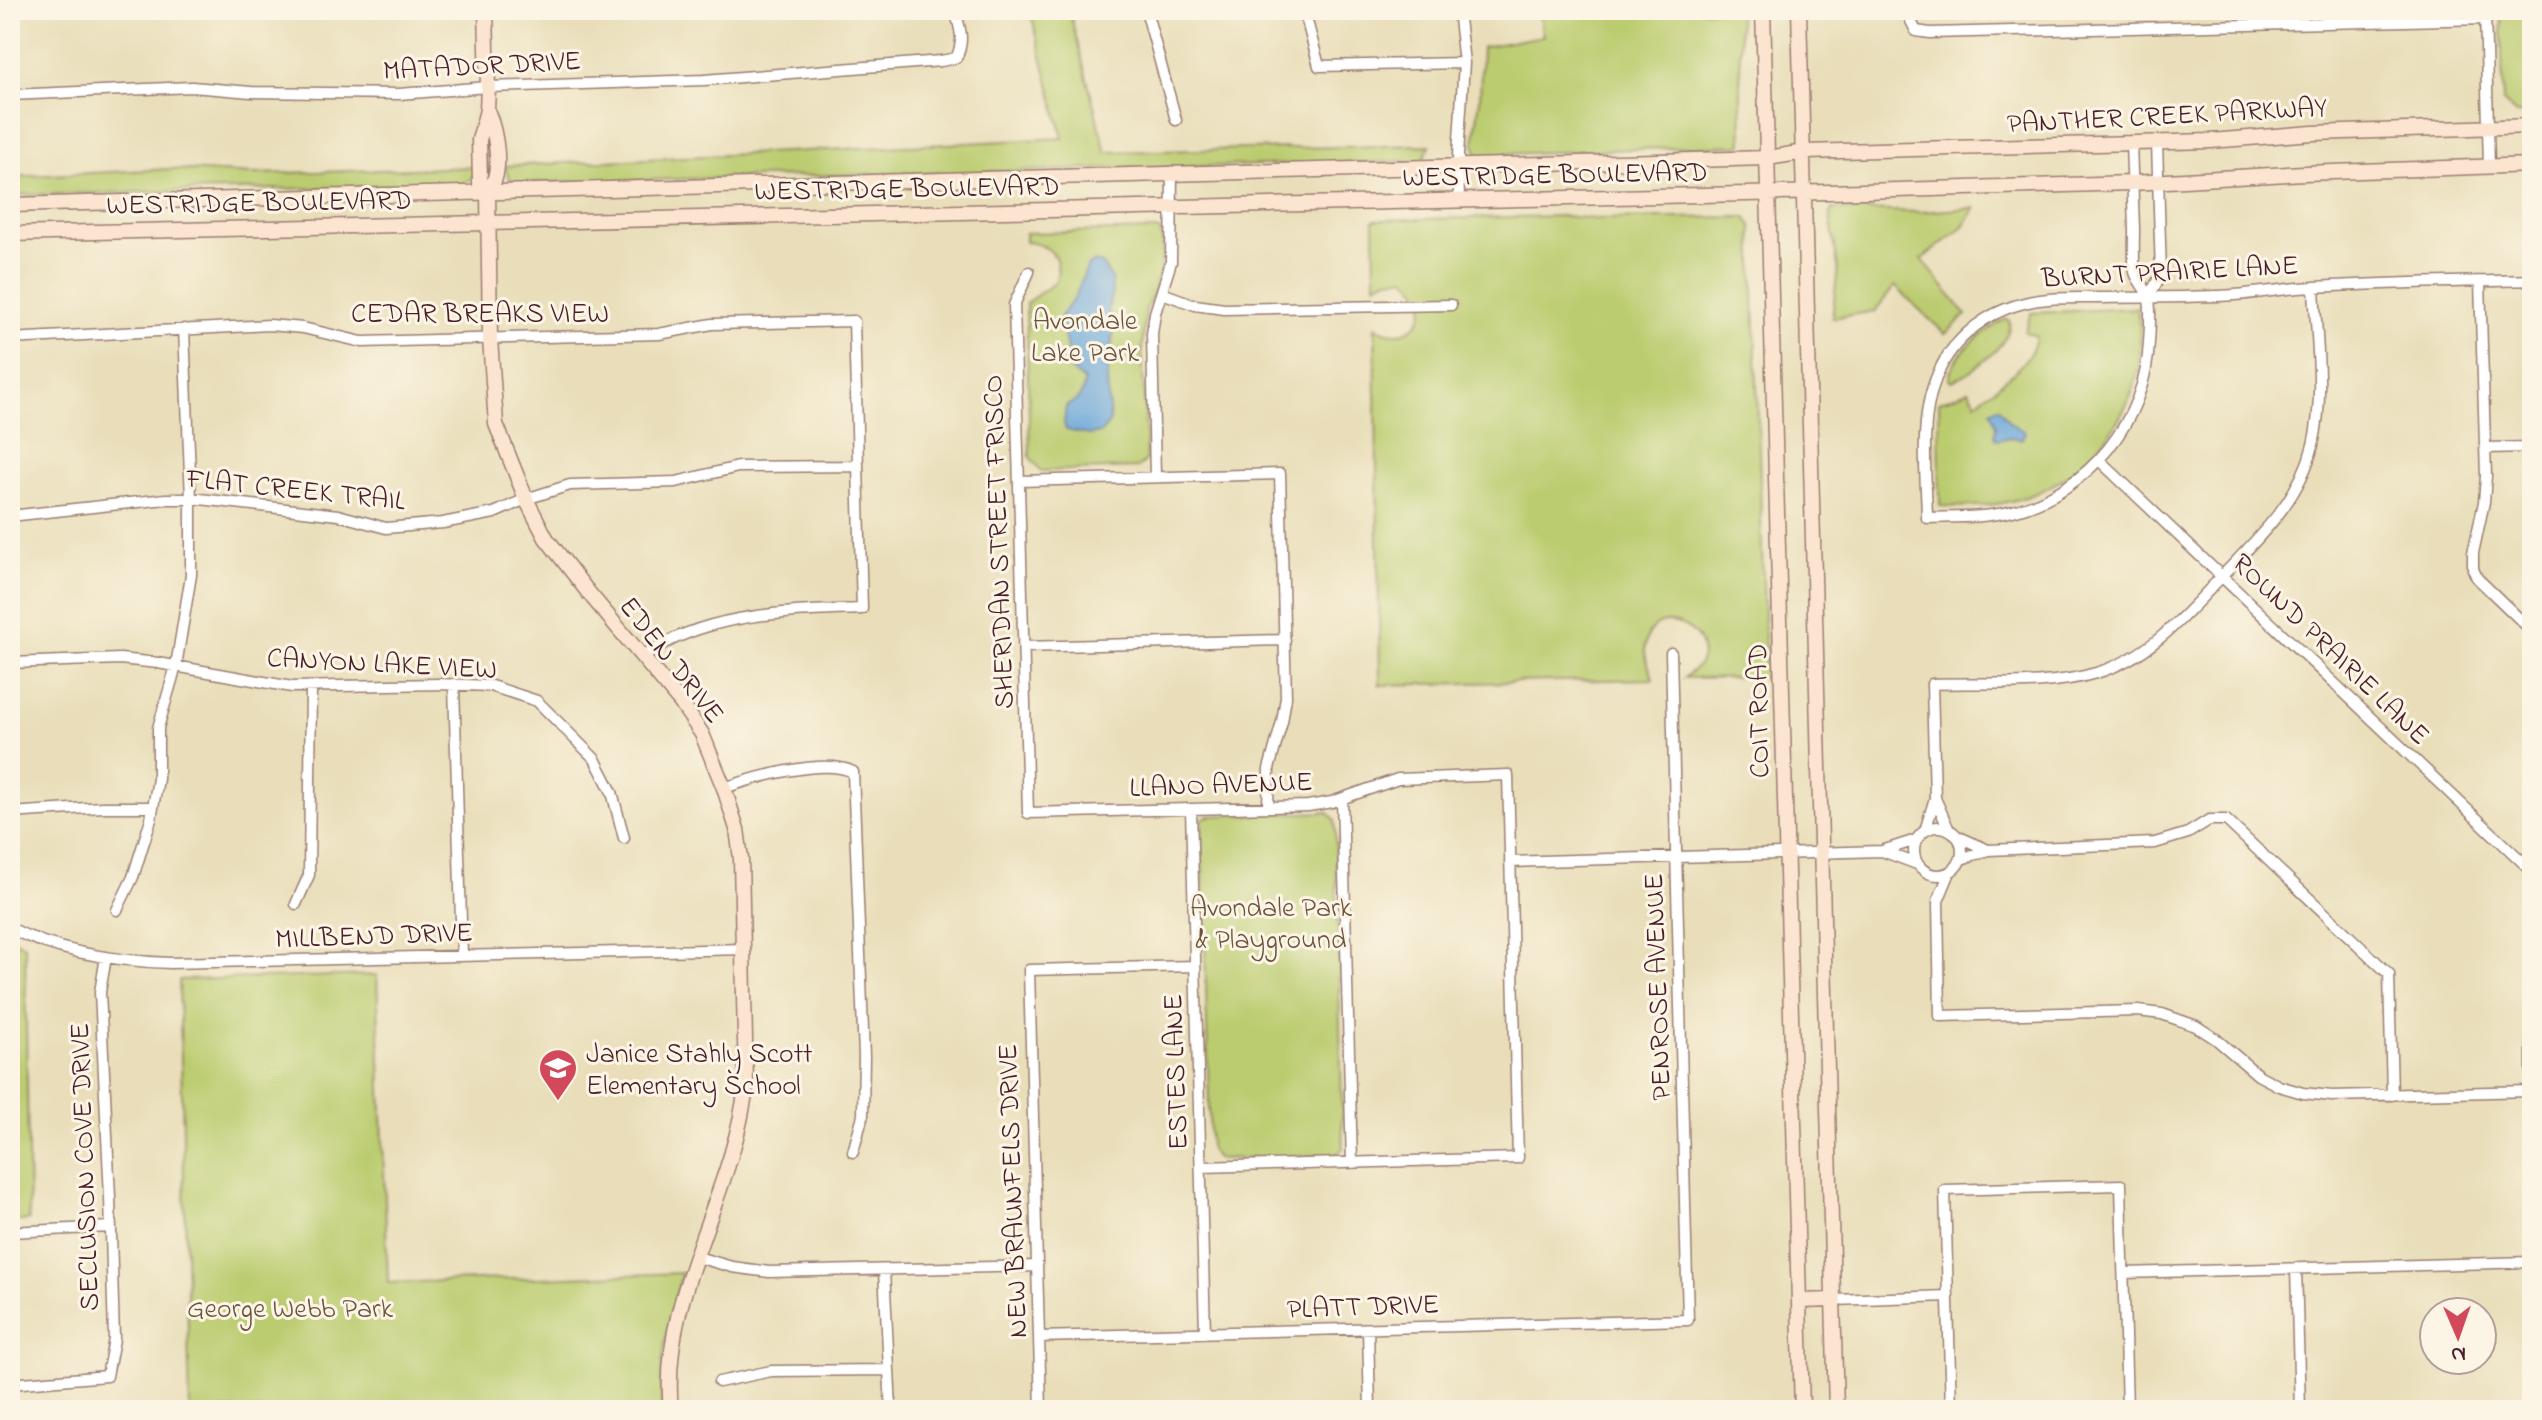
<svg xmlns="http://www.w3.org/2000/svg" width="2542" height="1420" viewBox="0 0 2542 1420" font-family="'Indie Flower',sans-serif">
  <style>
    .green { fill: #bbcc6f; stroke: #82764d; stroke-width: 2 }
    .water { fill: #66a4d8; stroke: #586282; stroke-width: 2 }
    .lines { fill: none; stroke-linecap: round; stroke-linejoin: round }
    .street-casing { stroke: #9a7e72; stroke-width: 13 }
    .secondary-casing { stroke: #9a7e72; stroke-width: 17 }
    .street { stroke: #fff; stroke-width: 10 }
    .secondary { stroke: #fce5d0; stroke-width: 14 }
    .labels { text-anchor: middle; stroke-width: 6; stroke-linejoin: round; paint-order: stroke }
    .street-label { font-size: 28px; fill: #4a1f2b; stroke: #fcf5e5 }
    .park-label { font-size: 28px; fill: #6c533f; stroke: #fcf5e5 }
    .poi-label { font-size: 28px; fill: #4a1f2b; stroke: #fcf5e5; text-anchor: start }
  </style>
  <rect width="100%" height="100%" fill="#fcf5e5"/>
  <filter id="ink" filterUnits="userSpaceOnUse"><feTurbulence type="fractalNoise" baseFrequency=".0125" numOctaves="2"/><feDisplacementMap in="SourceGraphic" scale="16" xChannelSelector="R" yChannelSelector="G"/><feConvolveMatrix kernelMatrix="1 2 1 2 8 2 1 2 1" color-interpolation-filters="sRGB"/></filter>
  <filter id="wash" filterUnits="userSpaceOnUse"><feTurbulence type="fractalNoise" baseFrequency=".006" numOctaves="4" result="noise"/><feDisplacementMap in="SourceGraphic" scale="32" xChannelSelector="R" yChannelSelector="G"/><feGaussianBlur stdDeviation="1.8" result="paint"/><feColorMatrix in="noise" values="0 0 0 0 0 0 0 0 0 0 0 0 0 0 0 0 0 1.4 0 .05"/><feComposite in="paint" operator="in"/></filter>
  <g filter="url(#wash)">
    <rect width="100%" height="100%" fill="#e9deb9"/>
    <path class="green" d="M1030,10h39l37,142 324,-7 -7,16 -906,22 -8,-5 -4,-12 558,-28z
      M1539,10h200l3,135 -264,10 -4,-11 6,-45 2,-52 61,-11z
      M2501,10h31v104h-16l-13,-12z
      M475,167l-2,10 -12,8 -451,10v-18l160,-8 83,5z
      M1975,208l-11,18 -42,33 44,56 -21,19 -50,-48 -20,25 -43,7 6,-51 -8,-53 2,-5 88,3z
      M1565,216l29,3 152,-2 6,10 14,450 -82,1c4,-4 11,-8 14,-13 22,-34 -49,-68 -53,-17 -1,11 6,21 8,31l-273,6 -5,-359c34,24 71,-18 30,-49l-17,2 -13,6 -1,-65z
      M1160,230l3,14 -3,30 -14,36 -4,39 5,110 -9,9 -97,3 -11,-14 -4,-154 30,-21c6,-26 -6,-38 -31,-40v-9z
      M2137,308c4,22 5,46 0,67 -12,54 -65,110 -118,124 -27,8 -52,8 -79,7l-1,-104 30,-12 7,12c19,-13 59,-42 60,-66l-11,-4 6,-19z
      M2005,319l4,1c4,24 -37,52 -57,61l-3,-2c4,-28 34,-46 56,-60z
      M1328,812l7,8 8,328 -8,7 -117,4 -8,-9 -8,-331 6,-3z
      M10,938l15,8 4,274 -19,2z
      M377,975l11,308 294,-10c-14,45 -24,90 -20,137h-472l-11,-430z
      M1777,1403v7h-81v-5z"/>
    <path class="water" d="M1095,262l7,2 9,14 1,14 -4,17 6,17 -7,54 3,42 -9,11 -12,2 -23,-5 -2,-7 2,-17c13,-6 18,-11 18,-25l-14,-12 -9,-54 13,-16 14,-34z
      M1999,407l11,16 15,9 -3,7 -12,-2 -12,3 -3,-3 1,-12 -5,-14z"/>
  </g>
  <g filter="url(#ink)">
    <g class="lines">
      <defs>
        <path id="street" d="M1146,10l30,110
          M1304,10l15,56 145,-3
          M1458,10l6,53 -6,92 1,46
          M1910,10l1,11 5,10 14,2 555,-14
          M2485,10l4,156
          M10,95l182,-8 59,5 148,2 89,-7 216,-7 237,-19 15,-3c9,-17 4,-30 -1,-48
          M2131,143c1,29 2,57 3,86 0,14 -1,29 1,43 2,9 12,17 14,27 2,13 1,29 0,43 -3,79 -60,149 -136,169 -28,7 -57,6 -86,7 -1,-58 -12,-121 26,-170 18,-22 43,-38 71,-45 23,-6 48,-5 72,-5 46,-1 93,0 139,-3 27,-2 52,-7 79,-8 72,-4 145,-5 218,-7
          M1029,272l-15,33 14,508 280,-7 24,-4 66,-23 110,-4 10,383 -317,9
          M2480,282l6,194 -2,26 -11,51v16l4,9 55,53
          M1162,293l33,12 29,4 227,-4
          M2149,296l12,-21 -4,-133
          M10,339l260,-14 33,3 59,14 297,-8 53,-10 142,-3 8,288c-73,3 -158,3 -219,48
          M2485,448l47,-1
          M2099,460l433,411
          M1155,477l-3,-143 3,-21 16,-51 1,-88
          M1019,481l261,-7 6,223 -4,25 -13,47 -1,38
          M10,516l156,-17h34l138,16 48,13 57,-5 51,-10 32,-14 44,-14 106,-3 62,-15 120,-1
          M1024,647l261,-7
          M10,663l110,-4 38,4 134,24 146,-3 53,2 46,15 58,58 17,33 12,46
          M454,684l8,271
          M724,788c30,-10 100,-31 129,-16l11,285 -1,58 -10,37
          M1935,798l14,32
          M1342,799l10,364
          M1191,809l14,524
          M10,813l93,-6h50
          M1914 851a24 24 0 1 1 48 0a24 24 0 1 1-48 0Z
          M1925,831l10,-33 -3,-114c51,-2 114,4 164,-11 55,-16 90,-59 128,-99 37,-39 76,-75 89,-129 12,-50 3,-107 1,-158
          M1957,836l31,14
          M1882,851l35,13
          M1961,859l27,-9 167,-7 33,-10 21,-13h17l163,154 3,121
          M1510,862l372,-11 34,-11
          M1950,872l-12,29 2,115 198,-5 24,3 34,12 20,13 42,36 21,11 24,7 29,3 199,-5
          M296,904l13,-29 2,-188
          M117,910l16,-33 18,-58 7,-40v-51l18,-62 15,-91v-76l-7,-170
          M10,928c48,25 106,33 160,35l575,-14
          M2532,1031v84
          M10,1232l101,-5
          M697,1257l35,10 37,5 268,-6
          M2296,1268l4,142
          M884,1270l7,140
          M2124,1273l408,-11
          M1834,1300l114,-4
          M1368,1329l2,81
          M1039,1337l649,-17 -17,-667
          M719,1382l52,-11 117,-1
          M10,1384l97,-8 7,-37 -4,-142 -10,-205 6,-35
          M1041,1410l-12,-440 166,-4
          M1951,1410l-6,-220 176,-5 6,225"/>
        <path id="secondary" d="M486,10l2,77 -1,23 -8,30 1,40v6l8,6 2,147 6,85 30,75 20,39 42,54 93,111 21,31 22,54 13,41 4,30 5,226c-12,111 -87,210 -75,325
          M1763,10l39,1400
          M1799,10l37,1400
          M487,110c9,22 17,63 1,82
          M10,205l1758,-47 36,-6 406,-11 103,-8 219,-7
          M10,234l1818,-42 304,-9 172,-10 228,-8
          M1800,1301l34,-1"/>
      </defs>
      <use href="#street" class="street-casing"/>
      <use href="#secondary" class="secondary-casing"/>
      <use href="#street" class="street"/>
      <use href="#secondary" class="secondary"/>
    </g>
  </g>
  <defs>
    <symbol id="school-pin" viewBox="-11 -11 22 30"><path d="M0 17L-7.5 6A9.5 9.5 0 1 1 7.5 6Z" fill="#d1495b" stroke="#fcf5e5"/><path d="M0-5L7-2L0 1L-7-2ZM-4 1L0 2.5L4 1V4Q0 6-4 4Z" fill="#fff"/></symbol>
  </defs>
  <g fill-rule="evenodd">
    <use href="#school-pin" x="536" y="1046" width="44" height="60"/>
  </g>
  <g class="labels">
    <g class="street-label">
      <text transform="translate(482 64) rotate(-3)" y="10">MATADOR DRIVE</text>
      <text transform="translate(2167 114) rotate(-3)" y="10">PANTHER CREEK PARKWAY</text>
      <text transform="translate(1555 173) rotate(-1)" y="10">WESTRIDGE BOULEVARD</text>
      <text transform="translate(907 187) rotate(-1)" y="10">WESTRIDGE BOULEVARD</text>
      <text transform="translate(259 201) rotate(-1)" y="10">WESTRIDGE BOULEVARD</text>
      <text transform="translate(2170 270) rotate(-3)" y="10">BURNT PRAIRIE LANE</text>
      <text x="480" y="322">CEDAR BREAKS VIEW</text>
      <text transform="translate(296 488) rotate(6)" y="10">FLAT CREEK TRAIL</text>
      <text transform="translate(997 542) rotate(-92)" y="10">SHERIDAN STREET FRISCO</text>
      <text transform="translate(2332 648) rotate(44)" y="10">ROUND PRAIRIE LANE</text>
      <text transform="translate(673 659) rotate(52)" y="10">EDEN DRIVE</text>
      <text transform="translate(382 662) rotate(3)" y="10">CANYON LAKE VIEW</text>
      <text transform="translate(1757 711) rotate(-91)" y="10">COIT ROAD</text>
      <text transform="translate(1221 783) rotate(-2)" y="10">LLANO AVENUE</text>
      <text transform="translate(374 934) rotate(-2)" y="10">MILLBEND DRIVE</text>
      <text transform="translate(1656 987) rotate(-92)" y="10">PENROSE AVENUE</text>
      <text transform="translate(1174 1072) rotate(-92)" y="10">ESTES LANE</text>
      <text transform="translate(83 1167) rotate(-92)" y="10">SECLUSION COVE DRIVE</text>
      <text transform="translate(1011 1191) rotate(-92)" y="10">NEW BRAUNFELS DRIVE</text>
      <text transform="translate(1363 1305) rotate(-2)" y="10">PLATT DRIVE</text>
    </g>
    <g class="park-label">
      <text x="1085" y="329">Avondale<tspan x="1085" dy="32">Lake Park</tspan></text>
      <text x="1271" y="916">Avondale Park<tspan x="1271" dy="32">&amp; Playground</tspan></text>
      <text x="290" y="1317">George Webb Park</text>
    </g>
    <g class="poi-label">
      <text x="586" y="1062">Janice Stahly Scott<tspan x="586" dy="32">Elementary School</tspan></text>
    </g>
  </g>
  <rect width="2542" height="1420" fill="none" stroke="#fcf5e5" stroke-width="40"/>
  <g transform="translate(2458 1336) rotate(178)"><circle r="38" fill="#fcf5e5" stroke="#b59f9b" stroke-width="2"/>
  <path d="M0-6L14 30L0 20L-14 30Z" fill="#d1495b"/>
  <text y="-12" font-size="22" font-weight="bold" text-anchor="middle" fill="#4a1f2b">N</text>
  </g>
</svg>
